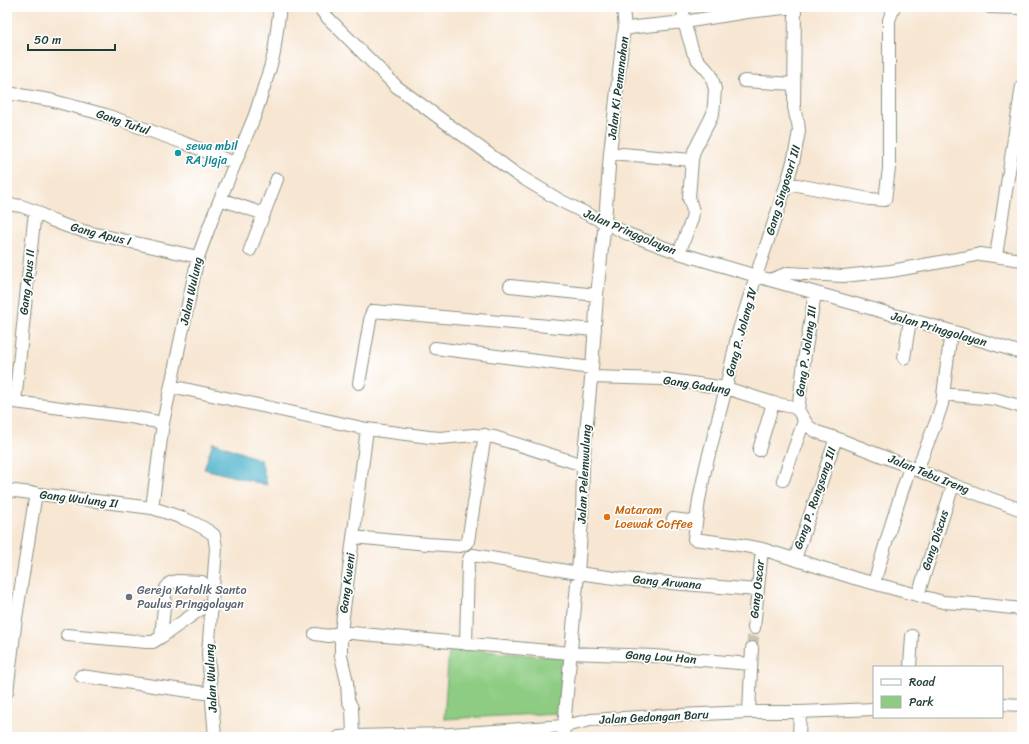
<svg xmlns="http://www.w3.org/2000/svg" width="1029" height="744" viewBox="0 0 1029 744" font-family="Sriracha,sans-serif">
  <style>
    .green { fill: #8dcc82; stroke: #56845b }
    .water { fill: #4cb1cb; stroke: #367780 }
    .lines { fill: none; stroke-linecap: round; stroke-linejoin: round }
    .street-tunnel { stroke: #ccc4b2; stroke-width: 12; stroke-dasharray: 12 6; stroke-linecap: butt }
    .street-casing { stroke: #8b9283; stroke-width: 14 }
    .street { stroke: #fff; stroke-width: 12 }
    .culture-dot { fill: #0f9aa8; stroke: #fff; stroke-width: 1.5 }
    .food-dot { fill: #e8710a; stroke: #fff; stroke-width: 1.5 }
    .worship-dot { fill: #6b7280; stroke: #fff; stroke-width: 1.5 }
    .labels { text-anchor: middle; stroke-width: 3.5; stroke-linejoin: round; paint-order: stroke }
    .street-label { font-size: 12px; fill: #1f3d34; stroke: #fff }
    .culture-label { font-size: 12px; fill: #0d838f; stroke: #fff; text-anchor: start }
    .food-label { font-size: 12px; fill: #c56008; stroke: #fff; text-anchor: start }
    .worship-label { font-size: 12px; fill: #5b616d; stroke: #fff; text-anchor: start }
  </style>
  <rect width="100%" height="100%" fill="#fff"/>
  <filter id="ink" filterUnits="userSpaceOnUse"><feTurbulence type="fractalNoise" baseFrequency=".025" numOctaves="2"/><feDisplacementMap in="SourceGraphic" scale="8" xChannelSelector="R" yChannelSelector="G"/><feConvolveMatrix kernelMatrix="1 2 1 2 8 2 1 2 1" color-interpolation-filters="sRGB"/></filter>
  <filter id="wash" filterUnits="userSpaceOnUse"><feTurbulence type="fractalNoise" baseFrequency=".012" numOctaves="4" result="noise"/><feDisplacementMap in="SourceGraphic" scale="16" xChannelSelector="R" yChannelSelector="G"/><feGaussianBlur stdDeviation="0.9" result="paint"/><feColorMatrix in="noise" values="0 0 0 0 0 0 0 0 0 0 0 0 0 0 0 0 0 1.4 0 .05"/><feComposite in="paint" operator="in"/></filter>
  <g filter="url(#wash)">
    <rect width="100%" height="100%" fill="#f7e6d2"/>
    <path class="green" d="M449,648l115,10 -5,55 -115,6z"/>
    <path class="water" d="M213,442l48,18 6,25 -63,-16z"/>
  </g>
  <g filter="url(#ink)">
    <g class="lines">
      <path class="street-tunnel" d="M752,648l2,-20"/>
      <defs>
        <path id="street" d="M319,7l6,8 72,72 119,87 45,27 67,33 51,19 91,27 181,51 71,22
          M795,7l-1,100 2,10 2,5 1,9 -5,27 -7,25 -31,93 -18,57 -12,55 -20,78 -7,34 -5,39 46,6 22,4 92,29 89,24 32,2 47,5
          M989,7l33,1
          M625,29l11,-2 48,-5 63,-10 47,-5
          M744,81l50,3
          M7,93l43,7 56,15 78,28 51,20
          M610,153l82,7
          M787,183l82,16 16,1 4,-32v-148l5,-13
          M220,199l44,15
          M7,204l14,2 14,5 16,9 15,6 21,6 111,25
          M250,250l27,-71
          M679,253l13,-34 1,-8 -4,-13 3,-38 2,-9 16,-31 3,-7 1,-9 1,-15 -4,-14 -4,-5 -10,-11 -4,-7 -9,-30 -1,-15
          M996,256l26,-170
          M770,280l18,-7 55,3 48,-5 72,-13 17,-4 42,6
          M510,286l87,9
          M435,348l157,20
          M904,358l6,-38
          M591,377l72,2 63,9 47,15 20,4 5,3 10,16 9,6 19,6 74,29 43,18 69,25
          M359,383l12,-68 2,-4 222,19
          M171,386l196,43 62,8 11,1 34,-3 20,2 89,28
          M943,394l52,5 27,8
          M7,401l124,16 32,6
          M15,402l20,-191
          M798,410l7,-56 10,-61
          M759,450l14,-47
          M917,470l19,-48 6,-18 9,-73
          M783,480l21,-59
          M7,490l145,18
          M673,519l23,3
          M353,537l75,7 32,2 5,-2 3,-3 17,-106
          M795,559l41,-121
          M874,583l18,-61 18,-55
          M918,595l35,-110
          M754,628l8,-79
          M315,634l14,2 12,-4 229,21 84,3 97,8
          M67,635l79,7h7l8,-5 37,-26 14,-8
          M161,637l5,-49 4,-5 7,-2 25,1
          M466,644l2,-81 2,-6 3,-2 105,18 44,6 135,11
          M910,667l2,-31
          M81,676l131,18
          M7,692l9,-74 20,-125
          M1002,704l20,1
          M749,712l3,-64
          M353,736l-1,-28 -4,-8 -1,-18 -6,-26v-24l26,-203
          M215,737l-7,-83 8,-106 -2,-13c-18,-14 -40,-20 -62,-27l11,-85 35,-166 16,-43 41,-99 15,-47 4,-15 6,-46
          M339,737l14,-1 97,-2 114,-8 27,-6 65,-4 93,-4h51l74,-3
          M563,737l15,-164 4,-54 1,-54 9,-97 5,-73 8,-74 5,-68 13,-117 2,-7 -2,-22
          M799,737l1,-25"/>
      </defs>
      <use href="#street" class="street-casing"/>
      <use href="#street" class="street"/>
    </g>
  </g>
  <circle class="culture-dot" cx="178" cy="153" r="4"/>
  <circle class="food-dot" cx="607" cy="517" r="4"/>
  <circle class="worship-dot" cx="129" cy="597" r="4"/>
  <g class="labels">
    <g class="street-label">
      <text transform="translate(618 88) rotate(-83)" y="4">Jalan Ki Pemanahan</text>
      <text transform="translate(123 122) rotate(19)" y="4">Gang Tutul</text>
      <text transform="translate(783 190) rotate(-73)" y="4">Gang Singosari III</text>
      <text transform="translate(630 232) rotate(23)" y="4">Jalan Pringgolayan</text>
      <text transform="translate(101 234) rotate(14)" y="4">Gang Apus I</text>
      <text transform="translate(27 282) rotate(-84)" y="4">Gang Apus II</text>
      <text transform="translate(191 291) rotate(-78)" y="4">Jalan Wulung</text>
      <text transform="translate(939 329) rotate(16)" y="4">Jalan Pringgolayan</text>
      <text transform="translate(741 332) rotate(-75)" y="4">Gang P. Jolang IV</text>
      <text transform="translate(806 351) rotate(-82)" y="4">Gang P. Jolang III</text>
      <text transform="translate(697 385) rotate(9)" y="4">Gang Gadung</text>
      <text transform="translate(584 474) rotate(-87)" y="4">Jalan Pelemwulung</text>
      <text transform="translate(929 474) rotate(22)" y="4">Jalan Tebu Ireng</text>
      <text transform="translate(815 498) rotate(-71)" y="4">Gang P. Rangsang III</text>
      <text transform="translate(79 499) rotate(7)" y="4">Gang Wulung II</text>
      <text transform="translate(935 540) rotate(-72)" y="4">Gang Discus</text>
      <text transform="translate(667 582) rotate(5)" y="4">Gang Arwana</text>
      <text transform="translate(347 583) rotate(-83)" y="4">Gang Kweni</text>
      <text transform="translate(757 589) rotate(-84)" y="4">Gang Oscar</text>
      <text transform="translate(661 657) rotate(4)" y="4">Gang Lou Han</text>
      <text transform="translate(211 678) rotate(-93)" y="4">Jalan Wulung</text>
      <text transform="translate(654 717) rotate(-3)" y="4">Jalan Gedongan Baru</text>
    </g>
    <g class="culture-label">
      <text x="186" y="150">sewa mbil<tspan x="186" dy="14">RA jigja</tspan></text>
    </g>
    <g class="food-label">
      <text x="615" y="514">Mataram<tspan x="615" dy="14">Loewak Coffee</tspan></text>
    </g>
    <g class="worship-label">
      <text x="137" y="594">Gereja Katolik Santo<tspan x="137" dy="14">Paulus Pringgolayan</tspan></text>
    </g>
  </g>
  <rect width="1029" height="744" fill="none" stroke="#fff" stroke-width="24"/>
  <rect x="873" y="666" width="130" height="52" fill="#ffffff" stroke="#a5b1ae"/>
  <rect x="881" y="679" width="20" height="6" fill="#ffffff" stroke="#a5b1ae"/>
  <text x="909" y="686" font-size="12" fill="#1f3d34">Road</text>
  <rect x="881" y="696" width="20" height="12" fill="#8dcc82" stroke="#a5b1ae"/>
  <text x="909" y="706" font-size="12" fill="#1f3d34">Park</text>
  <path d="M28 44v6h87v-6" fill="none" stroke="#1f3d34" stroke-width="2"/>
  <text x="34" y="44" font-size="12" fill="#1f3d34" stroke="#ffffff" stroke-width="3" paint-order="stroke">50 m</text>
</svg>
